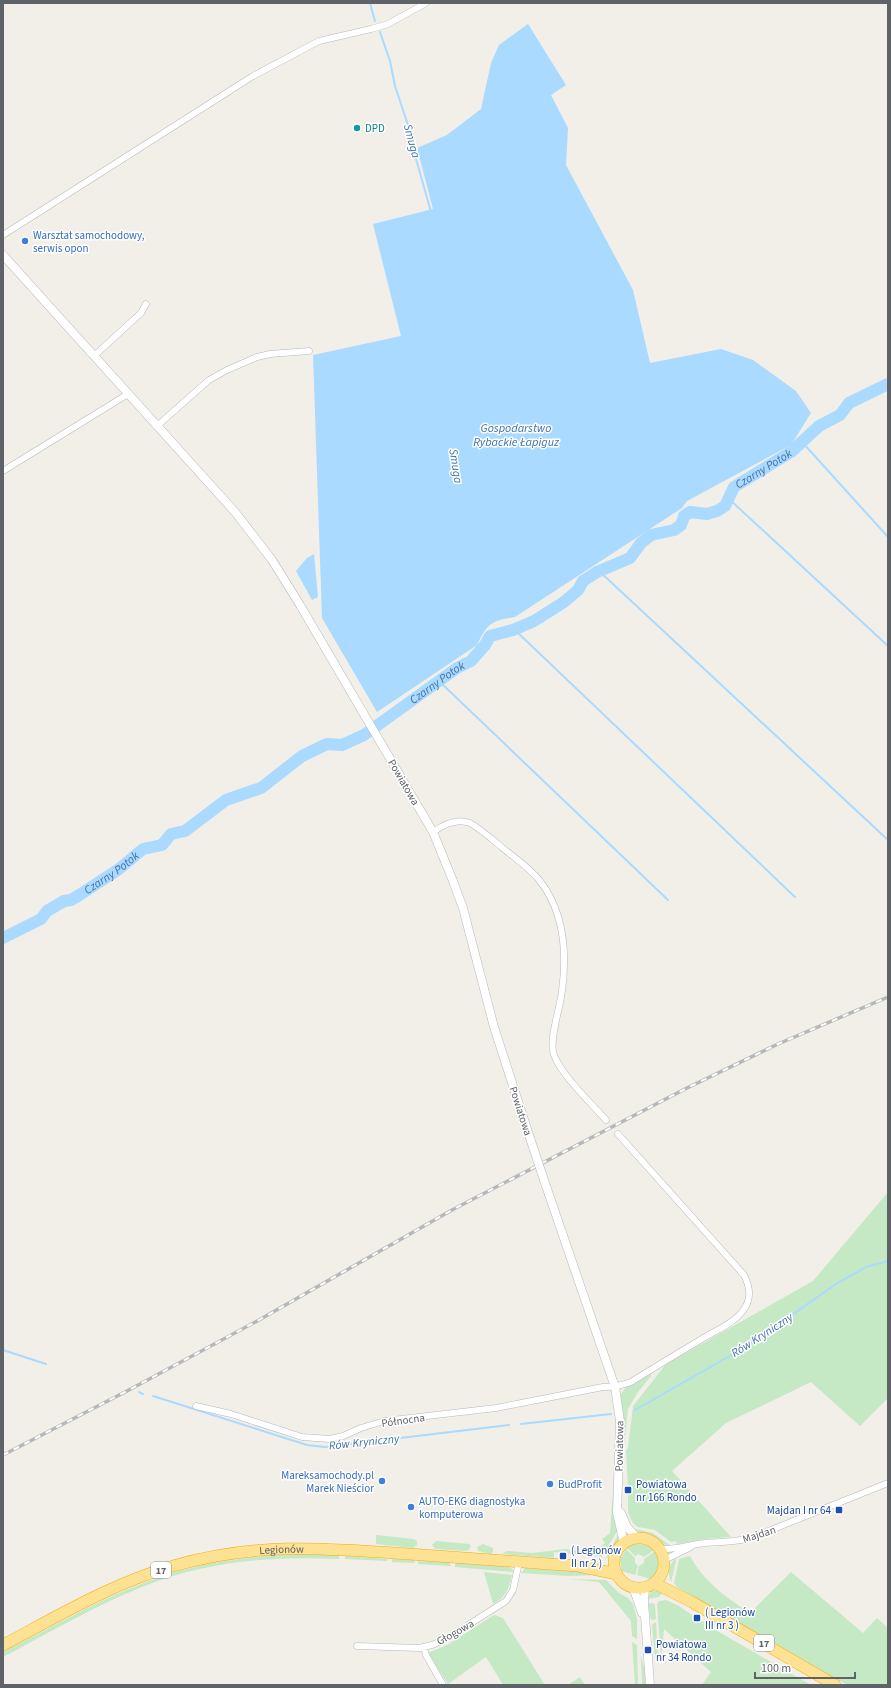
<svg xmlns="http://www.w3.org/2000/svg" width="891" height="1688" viewBox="0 0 891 1688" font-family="'Source Sans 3',sans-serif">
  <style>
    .green { fill: #c5e8c5 }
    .water { fill: #aadaff }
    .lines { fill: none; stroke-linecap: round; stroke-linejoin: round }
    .stream { stroke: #aadaff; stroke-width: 2 }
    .river { stroke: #aadaff; stroke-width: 12 }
    .street-casing { stroke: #b5b8bc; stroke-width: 7 }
    .secondary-casing { stroke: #b6babf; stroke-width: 9 }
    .highway-casing { stroke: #f9ab00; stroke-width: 12 }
    .street { stroke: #fff; stroke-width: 6 }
    .secondary { stroke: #fff; stroke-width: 8 }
    .highway { stroke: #fde293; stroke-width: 11 }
    .rail-casing { stroke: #b6b7b8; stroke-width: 3.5 }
    .rail { stroke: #fff; stroke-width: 2; stroke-dasharray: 6; stroke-linecap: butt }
    .secondary-bridge-casing { stroke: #b6babf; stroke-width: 9; stroke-linecap: butt }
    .secondary-bridge { stroke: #fff; stroke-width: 8 }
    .culture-dot { fill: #0f9aa8; stroke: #fff; stroke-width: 1.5 }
    .shop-dot { fill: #3f7fe0; stroke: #fff; stroke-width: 1.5 }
    .transit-dot { fill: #1a4fb4; stroke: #fff; stroke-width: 1.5 }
    .labels { text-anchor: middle; stroke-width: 3; stroke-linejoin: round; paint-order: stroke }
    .shield { fill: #fff; stroke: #8f9295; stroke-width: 1 }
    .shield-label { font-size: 10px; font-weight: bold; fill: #5f6368 }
    .culture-label { font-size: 11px; fill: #0d838f; stroke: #fff; text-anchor: start }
    .shop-label { font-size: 11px; fill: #366cbe; stroke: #fff; text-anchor: start }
    .street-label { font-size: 11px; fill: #5f6368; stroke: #fff }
    .transit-label { font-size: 11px; fill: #164399; stroke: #fff; text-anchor: start }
    .water-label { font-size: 12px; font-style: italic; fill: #4174aa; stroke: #fff }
  </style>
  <rect width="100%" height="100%" fill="#f1efe8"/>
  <path class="green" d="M888,1192v206l-28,28 -49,-44 -85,41 -54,48 59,66 -27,2 -27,5 -1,-3 -5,1 -16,-12 -17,-3 -5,-4 -5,-10v-20h2v-4l-2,-1 -2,-38 2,-2 5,-42 33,-42 147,-83z
    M651,1374v2l-13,16 -10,17 -5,46 -1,-3 -1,-58 5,-7z
    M614,1478v33l5,17 -17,29 -48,-5v6l-52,-4 5,-3 25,2 34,-4 19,3 11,-1 9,-8 -3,-4 8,-6z
    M631,1528l22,5 19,14c-9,-1 -13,-9 -22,-13 -8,-2 -13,-1 -19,-6z
    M619,1533c2,6 -10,24 -15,28z
    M376,1535l38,4 3,2v4l-4,3 -37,-4z
    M436,1541l33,3 2,2 -2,4 -4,1 -30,-2 -3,-4z
    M483,1544l10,4v4l-2,2 -13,-3 -1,-4z
    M635,1544l10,1 9,5 -10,7 -5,-3 -4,2 -8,-8z
    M626,1549l9,9v5l3,3 -3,9 -13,-4 -2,-11z
    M655,1551c6,11 4,20 -5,28l-13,-4 2,-9 5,-3v-4z
    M301,1554l38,1v4c-68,-3 -133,2 -197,28 -48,19 -93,46 -139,70v-5c46,-23 91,-50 138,-68 52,-21 106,-28 160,-30z
    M345,1556l42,3v2l-42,-2z
    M690,1556c13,25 37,42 60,57l41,-41 72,61 14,-15 11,10v57h-41l-170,-98 -3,-4 5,-24z
    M676,1558v3l-5,21c-4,-8 -2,-19 5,-24z
    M392,1559l22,1 1,3 -23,-1z
    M418,1561l31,1 2,4 -33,-2z
    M457,1563l52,4 3,2 2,3 -59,-5v-3z
    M525,1568l65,4 8,3 -30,1 -47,-3z
    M484,1572l28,3c-3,13 -6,22 -19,29z
    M568,1579l38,1 13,13 9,5 5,6 4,15v20l-5,-3 -1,-15 -32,-39z
    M653,1591h6l4,1 -4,5 -12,2 1,-4z
    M666,1600l13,6 16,11 -1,2 4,2 1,-2 20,13 92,53h-109l9,-13 -47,-43 -3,28 -4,-53 2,-3z
    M653,1603l2,2 1,14 -5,1 -3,-16z
    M494,1615l9,3 42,67h-42l-17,-28 -38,27 -20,-31 21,-9z
    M656,1622l2,35h-3l-3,-32z
    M632,1642l5,3 1,40h-3z
    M641,1657l4,13v15h-3z
    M580,1677l5,8h-17z"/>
  <path class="water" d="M528,24l38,61 -15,10 17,33 -2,37 67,125 17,73 71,-14 32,11 43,31 15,22 -20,32 -104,56 -5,7 -167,109c-24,4 -27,6 -38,28l-100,67 -55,-94 -9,-263 88,-19 -28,-112 60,-15 -16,-61 30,-13 34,-26 10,-46 8,-18z
    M314,554l4,43 -6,3 -16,-29 11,-13z"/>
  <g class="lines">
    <path class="stream" d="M370,3l5,18
      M380,32l10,29 5,25 14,42 2,13 20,71
      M802,442l86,95
      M728,498l160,148
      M599,571l289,269
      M517,632l278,265
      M489,637l1,-6
      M441,683l227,217
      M3,1350l43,14
      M139,1392l4,2
      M153,1396l154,49 18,2 184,-22
      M635,1410l119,-68 82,-58 30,-17 22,-6
      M521,1424l90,-10"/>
    <path class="river" id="s1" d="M3,938l38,-19 6,-8 17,-10 7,-1 10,-6 38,-25 24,-20 19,-4 9,-11 14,-3 41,-31 35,-12 41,-32 25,-12 15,1 22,-10 93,-67 14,-7 14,-16 5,-9 23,-6 21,-9 30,-19 14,-12 5,-9 14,-9 33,-14 11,-15 10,-8 23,-5 7,-5 3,-9 6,-4 17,2 10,-3 8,-5 9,-19 57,-35 28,-26 21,-11 9,-12 39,-19"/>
    <defs>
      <path id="street" d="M3,235l250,-159 66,-35 52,-12 17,-5 38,-21
        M94,356l47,-43 5,-9
        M157,426l52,-46 18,-10 30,-13 13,-3 39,-3
        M3,471l125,-77
        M433,832c11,-8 24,-14 37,-9 12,7 23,17 34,26 12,10 26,19 36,32 24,31 27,73 22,110 -2,17 -12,46 -9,60 3,19 40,54 53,69
        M196,1406l35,8 71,23 28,2 13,-3 18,-8 23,-7 112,-13 107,-21c10,0 18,-1 28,-5 24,-15 49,-30 74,-45 12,-7 31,-15 39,-28 8,-11 6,-22 0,-34l-126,-141
        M660,1549c15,1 29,-4 44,-6 16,-1 32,-1 47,-5l137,-55
        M664,1560l27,-13
        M357,1646l62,2 13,-3 14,-6 60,-38 7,-11 6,-28
        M424,1647l2,8 17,30"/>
      <path id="secondary" d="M3,255l232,257 37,48 28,45 133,227 20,49 10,27 31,119 31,96
        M544,1180l71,207 5,34 -3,92 7,30
        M621,1513l6,14 10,11
        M633,1587l9,26
        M645,1587l-1,15 6,83"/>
      <g id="highway">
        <circle cx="639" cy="1563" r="25"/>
        <path d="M654,1583l38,19 143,83"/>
        <path id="s2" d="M3,1645c55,-29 110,-62 170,-79 83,-24 152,-18 236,-12 57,4 113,8 169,12l39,8"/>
      </g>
    </defs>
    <use href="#street" class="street-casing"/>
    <use href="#secondary" class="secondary-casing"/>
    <use href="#highway" class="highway-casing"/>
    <use href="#street" class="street"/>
    <use href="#secondary" class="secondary"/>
    <use href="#highway" class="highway"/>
    <defs>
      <path id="rail" d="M3,1455l124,-64 132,-71 193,-110 233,-121 93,-45 110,-47"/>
    </defs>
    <use href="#rail" class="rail-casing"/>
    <use href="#rail" class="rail"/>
    <defs>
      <path id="secondary-bridge" d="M525,1123l19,57"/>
    </defs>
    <use href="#secondary-bridge" class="secondary-bridge-casing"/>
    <use href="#secondary-bridge" class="secondary-bridge"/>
  </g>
  <circle class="culture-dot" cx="357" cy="128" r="4"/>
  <g class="shop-dot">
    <circle cx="25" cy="241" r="4"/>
    <circle cx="382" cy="1481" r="4"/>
    <circle cx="550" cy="1484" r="4"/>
    <circle cx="411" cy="1507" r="4"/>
  </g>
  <g class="transit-dot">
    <rect x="624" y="1486" width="8" height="8" rx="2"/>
    <rect x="835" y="1506" width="8" height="8" rx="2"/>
    <rect x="559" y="1552" width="8" height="8" rx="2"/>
    <rect x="693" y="1614" width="8" height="8" rx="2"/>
    <rect x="644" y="1646" width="8" height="8" rx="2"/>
  </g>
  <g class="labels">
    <g class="shield">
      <rect x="151" y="1562" width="20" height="16" rx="3"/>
      <rect x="754" y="1635" width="20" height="16" rx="3"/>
    </g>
    <g class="shield-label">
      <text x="161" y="1574">17</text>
      <text x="764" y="1647">17</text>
    </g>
    <g class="culture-label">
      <text x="365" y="132">DPD</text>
    </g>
    <g class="shop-label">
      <text x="33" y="239">Warsztat samochodowy,<tspan x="33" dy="13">serwis opon</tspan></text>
      <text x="374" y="1479" text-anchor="end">Mareksamochody.pl<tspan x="374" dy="13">Marek Nieścior</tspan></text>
      <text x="558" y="1488">BudProfit</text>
      <text x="419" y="1505">AUTO-EKG diagnostyka<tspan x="419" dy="13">komputerowa</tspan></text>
    </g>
    <g class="street-label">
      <text transform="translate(404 782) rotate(60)" y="4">Powiatowa</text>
      <text transform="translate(521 1111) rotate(72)" y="4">Powiatowa</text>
      <text transform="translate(403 1420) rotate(-8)" y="4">Północna</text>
      <text transform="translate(619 1446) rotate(-89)" y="4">Powiatowa</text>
      <text transform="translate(759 1534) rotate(-18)" y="4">Majdan</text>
      <text dy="4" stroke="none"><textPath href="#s2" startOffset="298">Legionów</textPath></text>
      <text transform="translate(455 1632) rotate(-29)" y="4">Głogowa</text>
    </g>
    <g class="transit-label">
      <text x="636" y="1488">Powiatowa<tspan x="636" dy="13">nr 166 Rondo</tspan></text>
      <text x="831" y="1514" text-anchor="end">Majdan I nr 64</text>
      <text x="571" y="1554">( Legionów<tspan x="571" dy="13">II nr 2 )</tspan></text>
      <text x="705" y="1616">( Legionów<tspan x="705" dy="13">III nr 3 )</tspan></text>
      <text x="656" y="1648">Powiatowa<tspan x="656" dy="13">nr 34 Rondo</tspan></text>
    </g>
    <g class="water-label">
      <text transform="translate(412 141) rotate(75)" y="4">Smuga</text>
      <text x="516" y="432">Gospodarstwo<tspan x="516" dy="14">Rybackie Łapiguz</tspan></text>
      <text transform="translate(456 466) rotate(81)" y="4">Smuga</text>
      <text dy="4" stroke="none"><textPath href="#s1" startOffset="921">Czarny Potok</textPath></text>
      <text dy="4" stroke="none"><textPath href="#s1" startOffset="513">Czarny Potok</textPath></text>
      <text dy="4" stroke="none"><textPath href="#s1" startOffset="128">Czarny Potok</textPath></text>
      <text transform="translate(762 1335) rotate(-33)" y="4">Rów Kryniczny</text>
      <text transform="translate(364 1442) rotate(-6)" y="4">Rów Kryniczny</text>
    </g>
  </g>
  <rect width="891" height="1688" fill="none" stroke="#5f6368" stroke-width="8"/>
  <path d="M755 1672v6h100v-6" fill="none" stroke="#5f6368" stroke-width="2"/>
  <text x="761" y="1672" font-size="12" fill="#5f6368" stroke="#ffffff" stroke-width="3" paint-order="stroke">100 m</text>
</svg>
